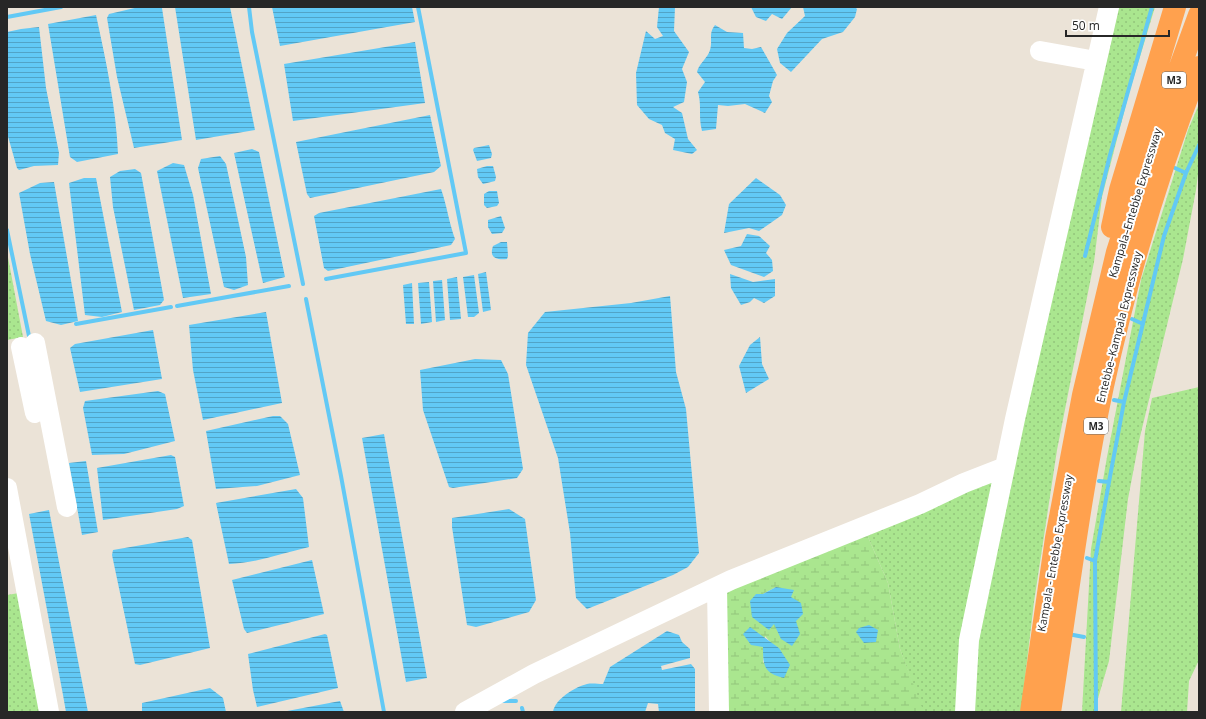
<svg xmlns="http://www.w3.org/2000/svg" width="1206" height="719" viewBox="0 0 1206 719" font-family="'Open Sans',sans-serif">
  <style>
    .grass { fill: url(#grass-dots) }
    .wetland { fill: url(#wetland-marsh); fill-rule: evenodd }
    .water { fill: url(#water-rules) }
    .lines { fill: none; stroke-linecap: round; stroke-linejoin: round }
    .stream { stroke: #62c9f5; stroke-width: 4 }
    .minor { stroke: #fff; stroke-width: 20 }
    .highway { stroke: #ffa14e; stroke-width: 22 }
    .labels { text-anchor: middle; stroke-width: 4; stroke-linejoin: round; paint-order: stroke }
    .shield { fill: #fff; stroke: #686868; stroke-width: 1 }
    .shield-label { font-size: 10px; font-weight: bold; fill: #272727 }
    .street-label { font-size: 11px; fill: #272727; stroke: #fff }
  </style>
  <defs>
    <pattern id="grass-dots" width="8" height="8" patternUnits="userSpaceOnUse"><rect width="8" height="8" fill="#aae68f"/><path d="M2 2h.1M6 6h.1" fill="none" stroke="#92c57b" stroke-width="1.8" stroke-linecap="round"/></pattern>
    <pattern id="wetland-marsh" width="20" height="14" patternUnits="userSpaceOnUse"><rect width="20" height="14" fill="#aae68f"/><path d="M1 5h8M5 5V1M11 12h8M15 12V8" fill="none" stroke="#92c57b"/></pattern>
    <pattern id="water-rules" width="6" height="5" patternUnits="userSpaceOnUse"><rect width="6" height="5" fill="#62c9f5"/><path d="M0 2.5h6" fill="none" stroke="#51a3c6"/></pattern>
  </defs>
  <rect width="100%" height="100%" fill="#ebe3d7"/>
  <path class="grass" d="M1119,7h36l-26,86 -27,104 -8,65 -37,188 -23,152 -13,110h-48l3,-57 39,-203z
    M1199,104v62l-3,24 -13,69 -44,182 -11,58 -19,162 -15,51h-12l9,-163 16,-92 34,-177 47,-150z
    M7,252l16,85 -16,3z
    M1199,387v273l-10,21 -2,31h-66l24,-281 7,-33z
    M993,476l-4,47 -31,135 -1,54h-35v-2l-22,-61 -12,-66 -23,-53z
    M19,593l24,119h-36v-117z"/>
  <path class="wetland" d="M865,530l23,53 12,66 23,61 -1,2h-196l-5,-122zM776,587l15,10 5,24 -22,3 -11,-30zM765,636l7,8 7,4 -16,15z"/>
  <path class="water" d="M139,7l23,1 20,132 -48,8 -17,-71 -10,-59 2,-4z
    M175,7h55l25,123 -59,10z
    M272,7h140l3,15 -135,24z
    M659,7h16l-1,24 15,21 -7,17 5,13 -3,20 -11,5 9,6 6,26 9,11 -5,4 -19,-4 2,-11 -10,-6 -3,-8 -13,-6 -12,-14 -1,-32 10,-42 9,8 8,-3 -6,-9z
    M751,7h41l-10,12 -10,-5 -6,7 -10,-4z
    M803,7h52l2,2 -2,8 -12,15 -21,7 -31,33 -11,-9 -3,-14 10,-16 18,-17z
    M96,15c10,46 20,92 22,139l-41,8 -7,-5 -22,-133z
    M715,25l12,7 16,1 1,15 8,1 9,-2 16,28 -4,6 -4,15 3,6 -7,11 -20,-9 -17,2 -10,-1 -2,24 -14,2c-4,-15 0,-25 -4,-39l7,-10 -8,-10c2,-9 11,-14 13,-22 3,-10 -2,-16 5,-25z
    M39,27l7,61 13,65 -1,12 -24,1 -15,4 -2,-2 -10,-35v-101l14,-3z
    M415,42l10,61 -132,18 -9,-57z
    M430,115l11,51 -7,6 -124,26 -3,-4 -11,-52z
    M489,145l3,9 -1,4 -14,3 -4,-11 1,-2z
    M252,149l7,3 26,125 -22,6 -29,-130z
    M220,156l6,8 20,93 2,28 -14,5 -10,-3 -26,-119 3,-9z
    M173,163l11,2 9,30 18,99 -28,4 -26,-127z
    M487,166h6l3,11 -1,4 -12,3 -5,-7 -1,-8z
    M135,169l6,4 23,127 -4,5 -26,5 -21,-103 -3,-30 10,-6z
    M84,178h12l26,134 -20,5 -17,-2 -16,-132z
    M756,178l24,17 6,10 -4,10 -23,16 -10,-3 -25,5 5,-29z
    M54,182l24,139 -17,4 -15,-4 -16,-67 -11,-61 21,-10z
    M441,189c6,17 8,34 14,50l-4,6 -123,26 -4,-3 -10,-52 5,-3z
    M489,191h8l2,12 -2,3 -10,2 -3,-3v-11z
    M501,216l4,12 -3,5 -10,1 -4,-7v-7z
    M747,234l12,2 11,10 -4,7 6,7 1,11 -9,6 -33,-12 -7,-15 17,-4z
    M501,242h6l1,14 -1,3c-11,1 -18,-1 -14,-13z
    M486,272l5,38 -8,2 -5,-38z
    M730,274l23,8 22,-3v17l-11,7 -10,-5 -4,4 -9,3 -10,-17z
    M474,275l5,38 -5,4h-6l-5,-40z
    M457,277l4,42 -11,1 -3,-41z
    M442,280l3,40 -9,2 -3,-41z
    M429,282l3,40 -11,2 -3,-41z
    M412,283l2,41h-8l-3,-39z
    M670,296l6,76 10,37 13,144 -11,14 -15,8 -86,34 -11,-11 -6,-65 -12,-75 -32,-93 2,-32 17,-21 86,-9z
    M266,312l16,91 -79,17 -10,-50 -4,-45z
    M153,330l9,49 -82,13 -10,-44 5,-4z
    M760,337l2,27 7,15 -23,14 -7,-27 11,-21z
    M475,359l26,1 7,14 15,95 -6,9 -64,10 -4,-1 -26,-77 -3,-40z
    M158,391l7,3 10,47 -51,13 -32,1 -9,-47 2,-7z
    M273,416h7l8,8 12,51 -43,11 -41,3 -10,-58z
    M384,434l43,244 -21,4 -44,-244z
    M171,455l4,2 9,49 -7,3 -74,11 -6,-52z
    M86,461l12,71 -16,3 -13,-72z
    M296,489l7,9 6,49c-26,6 -53,16 -80,17l-13,-61z
    M509,509l16,10 11,81 -7,12 -53,15 -9,-2 -15,-98v-9z
    M49,510l35,182 4,20h-22l-3,-17 -34,-181z
    M188,537l4,3 18,108 -70,17 -5,-1 -23,-109 1,-5z
    M312,560l12,54 -77,19 -3,-4 -12,-49z
    M776,587l18,3 -3,7 10,6 2,11 -7,7 4,13 -8,12 -11,-7 -7,-15 -5,6 -17,-13 -2,-16 6,-7h7z
    M869,625l9,5 -2,12 -12,1 -8,-11 3,-4z
    M750,627l29,21 11,17 -6,13c-20,-5 -21,-12 -21,-31l-12,-2 -8,-11z
    M667,631l12,4 3,7 8,7v9l-29,8 1,4 29,-6 4,5v43h-36l-1,-8 -10,-1 -3,9h-92c2,-13 22,-25 34,-28 5,-1 11,0 16,0l7,-17z
    M325,634l2,1 11,53 -81,19 -4,-17 -5,-36z
    M210,688l13,10 3,14h-84v-9z
    M340,701l4,11h-62z"/>
  <g class="lines">
    <path class="stream" d="M249,7l3,25 51,252
      M7,17l54,-10
      M1175,168l11,5
      M7,230l22,106
      M1085,256l25,-101 42,-148
      M326,279l140,-26 -48,-246
      M306,299l35,177 43,236
      M177,306l112,-20
      M1132,319l11,5
      M76,324l95,-17
      M1114,400l10,2
      M1099,481l10,1
      M1087,558l8,3
      M1068,634l16,3
      M501,701h15
      M522,708l1,4
      M1096,712l-1,-151 14,-79 15,-80 40,-166 22,-63 13,-28"/>
    <path class="minor" d="M1040,51l56,10
      M35,343l32,164
      M21,347l14,66
      M7,488l42,224
      M717,587l2,125
      M465,712l69,-38 197,-94 189,-76 44,-21 41,-16
      M965,712l4,-72 46,-221 94,-412"/>
    <path class="highway" d="M1112,227l8,-37 55,-183
      M1031,712l25,-174 27,-143 34,-143 34,-106 48,-131
      M1050,712c17,-109 30,-218 53,-326 24,-108 55,-216 96,-319"/>
  </g>
  <g class="labels">
    <g class="shield">
      <rect x="1162" y="72" width="24" height="16" rx="3"/>
      <rect x="1084" y="418" width="24" height="16" rx="3"/>
    </g>
    <g class="shield-label">
      <text x="1174" y="84">M3</text>
      <text x="1096" y="430">M3</text>
    </g>
    <g class="street-label">
      <text transform="translate(1135 203) rotate(-73)" y="4">Kampala–Entebbe Expressway</text>
      <text transform="translate(1119 327) rotate(-76)" y="4">Entebbe–Kampala Expressway</text>
      <text transform="translate(1055 553) rotate(-80)" y="4">Kampala - Entebbe Expressway</text>
    </g>
  </g>
  <rect width="1206" height="719" fill="none" stroke="#272727" stroke-width="16"/>
  <path d="M1066 30v6h103v-6" fill="none" stroke="#272727" stroke-width="2"/>
  <text x="1072" y="30" font-size="12" fill="#272727" stroke="#ffffff" stroke-width="3" paint-order="stroke">50 m</text>
</svg>
